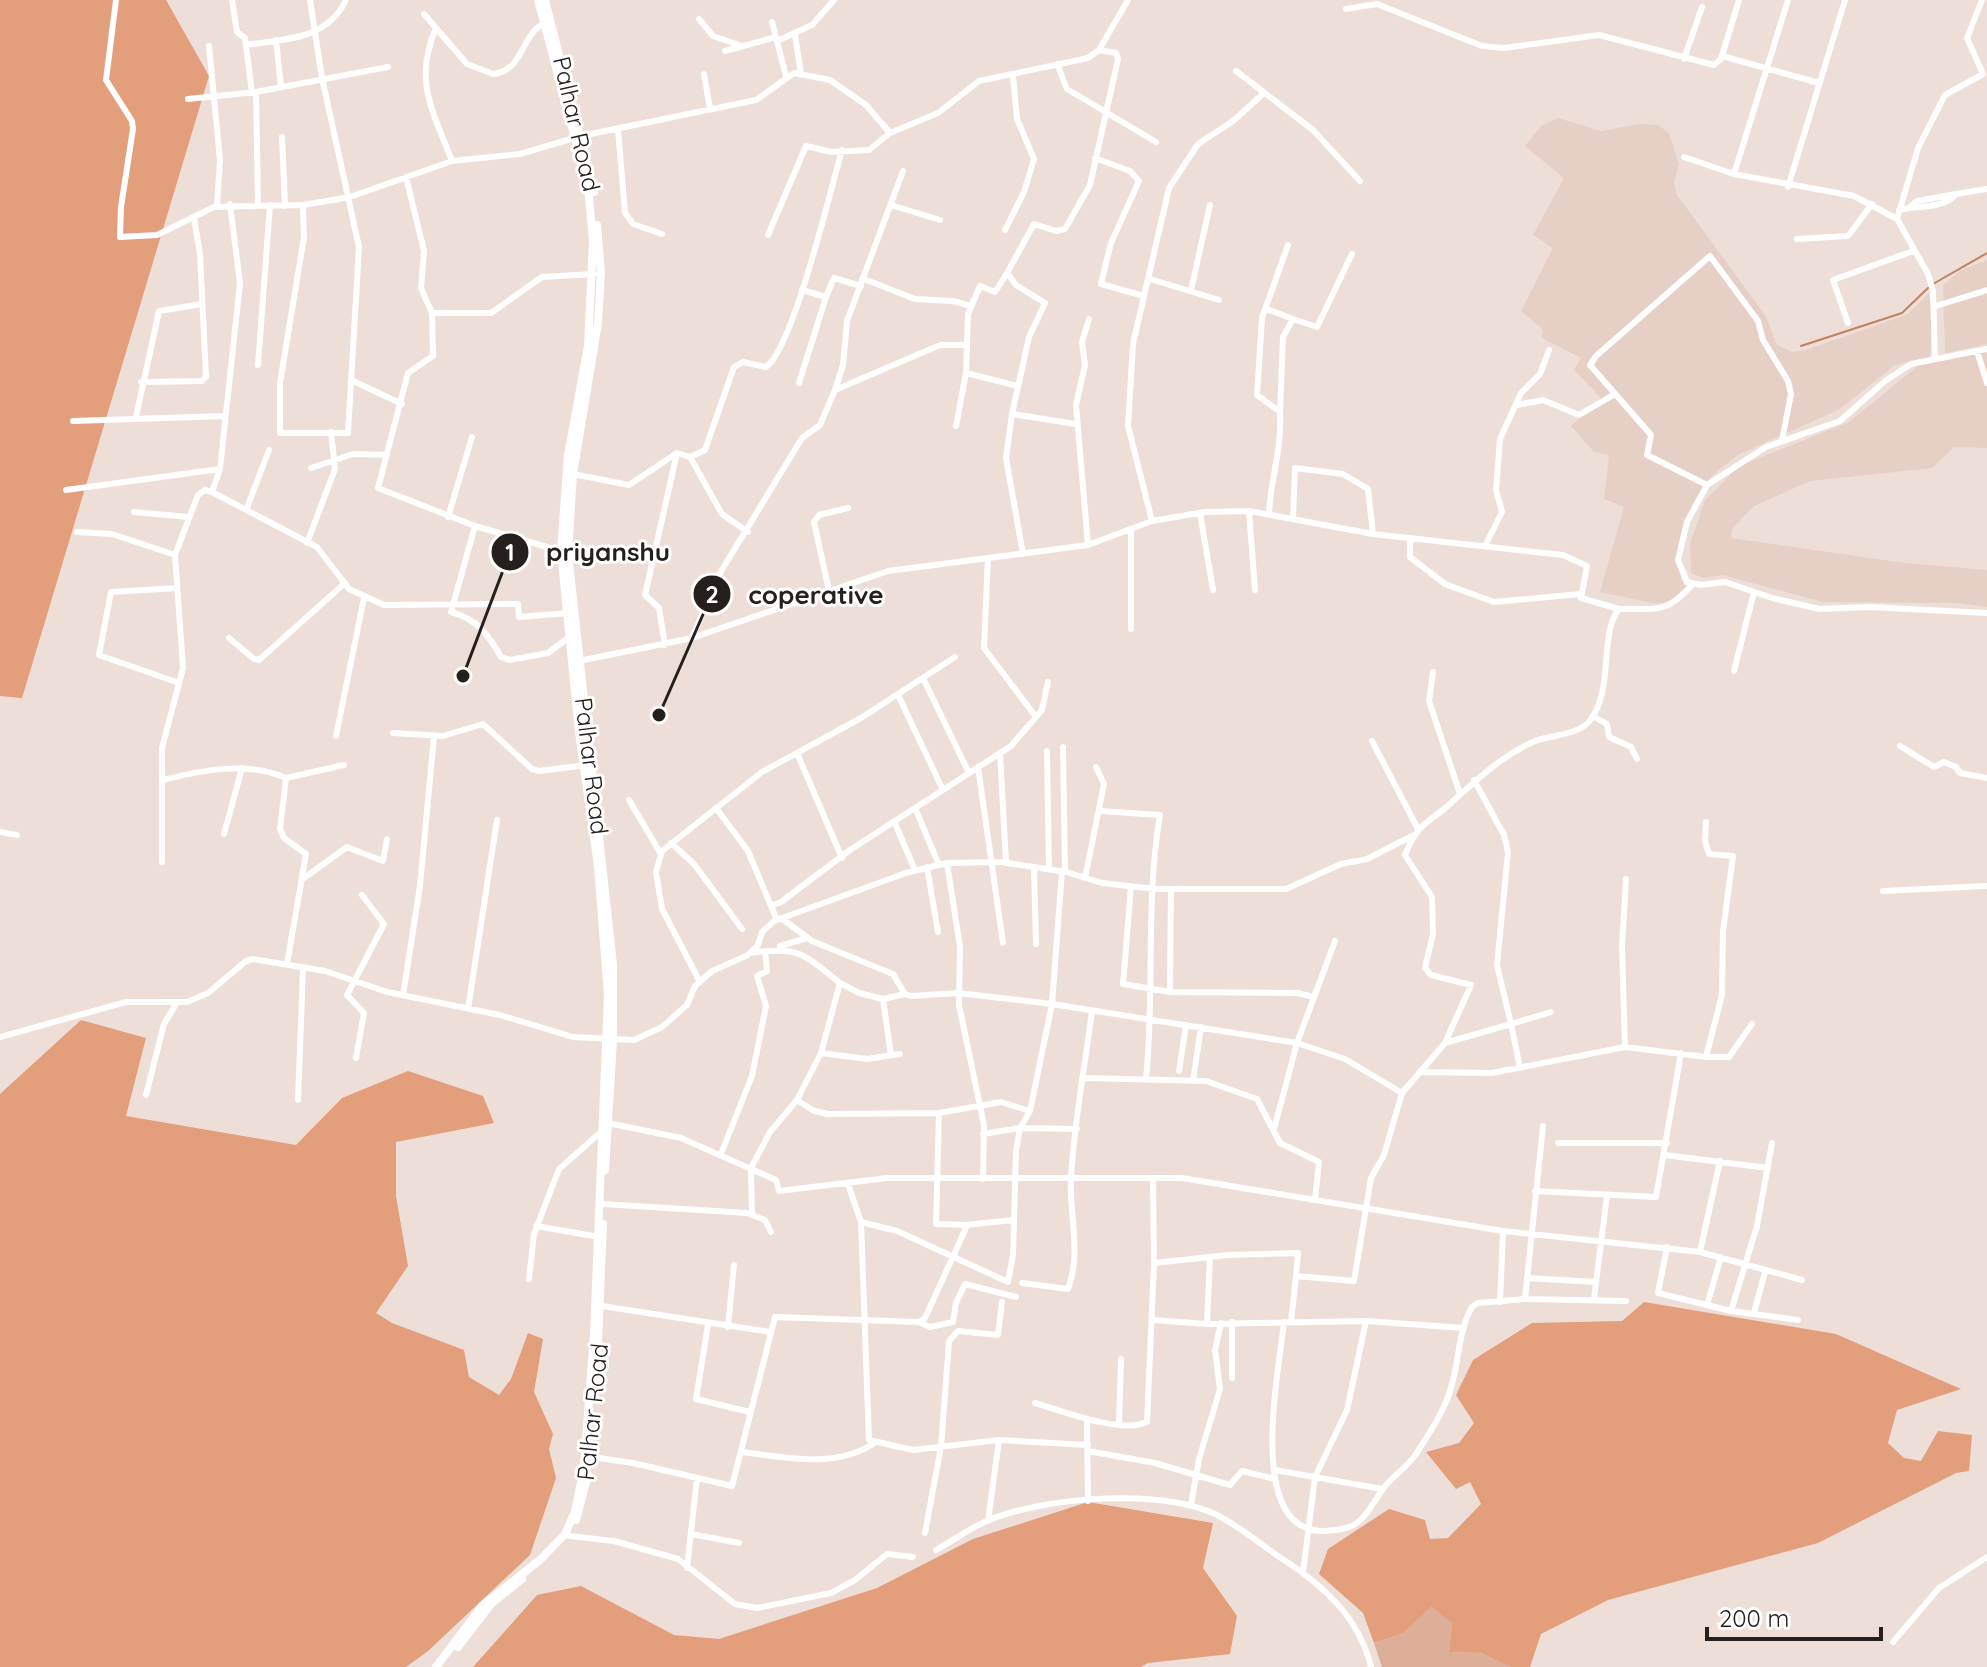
<svg xmlns="http://www.w3.org/2000/svg" width="1987" height="1667" viewBox="0 0 1987 1667" font-family="Quicksand,sans-serif">
  <style>
    .built { fill: #e6d0c6 }
    .green { fill: #deaf98 }
    .forest { fill: #e39e7c }
    .lines { fill: none; stroke-linecap: round; stroke-linejoin: round }
    .stream { stroke: #c3805f; stroke-width: 2 }
    .minor { stroke: #fff; stroke-width: 6 }
    .major { stroke: #fff; stroke-width: 8 }
    .labels { text-anchor: middle; stroke-width: 6; stroke-linejoin: round; paint-order: stroke }
    .street-label { font-size: 24px; fill: #25201d; stroke: #fff }
    .leader { fill: none; stroke: #25201d; stroke-width: 3 }
    .callout-dot { fill: #25201d; stroke: #fff; stroke-width: 3 }
    .mark-label { font-size: 24px; text-anchor: middle; font-weight: bold; fill: #fff }
    .callout-label { font-size: 26px; text-anchor: middle; font-weight: bold; fill: #25201d; stroke: #fff; stroke-width: 6; stroke-linejoin: round; paint-order: stroke }
  </style>
  <rect width="100%" height="100%" fill="#edded7"/>
  <path class="built" d="M1558,118l43,13 39,-7 18,1 11,8 10,31 -5,19 3,12 88,120 12,30 16,7 13,-2 102,-36 21,-21 4,32 -3,32 -35,8 -55,44 -102,46 -28,22 -18,28 -15,49 4,26 5,6 -15,17h-19l-52,-11 24,-85 -20,-8 5,-44 -15,-3 -23,-26 30,-28 -27,-28 7,-12 -39,-20 1,-8 -22,-19 32,-63 -20,-13 31,-57 -39,-32 16,-20z
    M1987,260v84l-42,9 -2,-68 18,-15z
    M1987,351v97l-33,-1 -22,21 -122,13 -56,25 -22,23 -1,9 174,25 82,7v37l-30,-4 -134,-1 -100,-27 -19,3 -13,-5 -1,-29 15,-44 34,-34 110,-44 70,-57z"/>
  <path class="green" d="M1431,1605l21,18 -3,29 32,1 29,14h-128l-8,-24 30,-10z"/>
  <path class="forest" d="M0,0h166l43,76 -187,622 -22,-2z
    M81,1020l65,18 -20,78 170,29 46,-47 66,-27 75,25 11,27 -98,19v54l12,70 -32,47 16,10 72,27 5,27 30,18 12,-16 17,-46 15,6 -9,53 19,42 -4,15 7,29 -26,77 -102,96 -22,16h-406v-573z
    M1644,1302l192,32 125,55 -64,21 -9,33 16,15 17,3 17,-30 34,4 -3,36 -13,2 -138,70 -210,57 -67,34 -11,33h-20l-29,-14 -32,-1 3,-29 -21,-17 -27,27 -30,10 -11,-30 -44,-39 9,-25 61,-40 36,11 5,19 18,-1 33,-34 -11,-22 -14,7 -30,-37 33,-9 15,-20 -18,-28 17,-35 59,-37 90,-2z
    M1088,1502l125,21 -10,45 34,48 -7,38 -82,9 -7,4h-668l64,-72 44,-9 93,49 45,4 158,-51 96,-49z"/>
  <g class="lines">
    <path class="stream" d="M1933,284l54,-31
      M1801,346l101,-33 26,-25"/>
    <path class="minor" d="M116,0l-10,80 26,41 1,8 -12,78 -1,30 37,-2 57,-28 89,-2 47,-8 102,-36 68,-7 61,-18 175,-36 38,-27 36,7 36,25 24,28
      M232,0l5,32 8,6 7,55
      M1788,0l-54,174 120,22 43,23
      M1346,9l31,-5 105,42 22,2 95,-13 115,30 7,-6 18,-59
      M424,14l43,50 26,10c31,-3 28,-41 52,-51
      M699,19l14,17 29,10
      M772,22l14,54
      M436,28c-23,53 -3,83 16,133
      M795,35l6,39
      M276,40l5,47
      M777,41l35,-16 22,-25
      M246,45c39,-6 81,-5 100,-45
      M209,46l11,114 -3,47
      M725,51l51,-14
      M1722,56l97,27
      M1684,59l18,-52
      M1057,64l10,25 89,53
      M1236,71l77,59 47,51
      M704,74l6,35
      M256,92l132,-25
      M188,99l68,-7 2,113
      M618,129l7,84 8,11 29,10
      M282,137l3,69
      M1684,157l50,17
      M1095,158l35,13 9,10 -28,62 -10,41 43,12
      M406,177l18,74 -3,37 11,25 1,43 -25,17 -30,115 97,38
      M1788,187l57,-187
      M230,204l10,79 -20,186 -8,23 105,55 32,42 35,16 134,-1 1,13 49,-4
      M303,205l1,32 -24,146v50h68l11,-186 -37,-169 -12,-78
      M891,205l49,15
      M1910,207l7,-6 39,-7
      M1899,210c18,-5 44,0 57,-16l31,-5
      M1005,230l19,-38 10,-33 -17,-40 -4,-43
      M768,235l38,-89 26,6 37,-2 21,-17 48,-20 41,-32 109,-23 11,-8 29,-50
      M1797,239l51,-3 24,-32
      M864,279l51,20 38,2 18,5
      M1150,279l69,21
      M802,290l24,7 8,-19 27,8
      M1191,290l19,-85
      M1936,306l51,-16
      M1267,309l26,10
      M432,313h59l51,-36 52,-3
      M1848,323l-15,-43 80,-29
      M1987,349l-76,15 -26,17 -45,40 -74,26 -59,38 -20,37 -9,38 9,22 14,3 24,-3 47,16 47,11 50,-2 118,6
      M1977,351l10,32
      M1935,359l-2,-68 -5,-17 -31,-55 21,-71 27,-53 38,-21 -16,-36 15,-38
      M258,365l12,-160
      M966,373l52,13
      M351,380l51,24
      M141,382l61,-1 4,-4 -6,-123 -6,-36
      M799,383l27,-86
      M835,390l105,-45h26
      M1517,405l26,-5 36,15 36,-21
      M1280,412l3,-75 10,-18 24,8 35,-73
      M1012,414l-6,44 17,96
      M136,417l23,-106 43,-7
      M73,421l152,-5
      M1076,424l-64,-10 17,-77 16,-34 -29,-18 -9,-12 27,-49 22,7 9,-2 25,-44 28,-126 -2,-6 -17,-3
      M956,426l10,-53 2,-59 12,-28 15,6 12,-19
      M690,457l32,57 26,18
      M311,468l42,-14 34,1
      M573,474l56,11 48,-32 13,4 15,-7 29,-83 9,-5 23,5c27,-18 65,-179 76,-217
      M1707,485l-60,-30 4,-20 -61,-70 6,-9 114,-100 48,65 5,19 25,41 3,13 -9,46
      M66,490l154,-21
      M247,508l22,-58
      M1249,511l6,79
      M134,512l54,5
      M1200,513l13,77
      M1269,513c2,-37 13,-62 11,-101l-23,-17 5,-77 26,-73
      M448,517l24,-80
      M1293,517l2,-49 48,6 25,15 5,45
      M1152,521l-24,-95 5,-82 36,-156 29,-44 35,-23 31,-28
      M77,532l35,2 63,21 23,-60 7,-5 7,2
      M1410,538v19l35,27 49,18 87,-8
      M307,543l28,-74 -4,-37
      M1088,545l-12,-140 9,-40 -3,-23 7,-23
      M1485,546l17,-34 -6,-22 4,-51 21,-46 19,-19 9,-24
      M564,552l-89,-26 -24,86c26,7 37,22 50,45l9,3 38,-7 20,-15
      M988,558l-4,90 52,69
      M177,588l-66,4 -12,63 80,28
      M829,591l-15,-69 5,-7 29,-7
      M1131,629v-100
      M229,638l25,21 5,1 86,-77
      M692,638l28,-65 82,-135 18,-13 15,-35 8,-25 4,-44 56,-150
      M665,645l-6,-37 -14,-13 32,-142
      M579,661l113,-23 196,-67 200,-26 64,-24 53,-9 44,-1 124,23 190,21 24,11 -6,32 38,11
      M1734,671l20,-79
      M1433,672l-4,29 31,93
      M924,680l45,93
      M898,695l45,95
      M1593,716l14,8 2,13 22,10 6,12
      M393,733l50,3 40,-12 49,45 7,2 47,-6
      M336,736l28,-138
      M1372,741l46,88
      M1900,746l34,21 10,-5 12,5 4,6 27,5
      M1063,747l2,124
      M1047,751l2,118
      M797,753l45,105
      M1000,753l6,110
      M978,767l25,176
      M286,778l58,-13
      M163,780c40,-10 84,-19 123,-2l-6,51 4,9 22,16 -19,110
      M629,800l32,54
      M716,808l32,43 23,55
      M915,808l24,57
      M1100,811l60,4c-15,87 -5,176 -14,264
      M894,821l21,49
      M0,832l17,3
      M224,834l18,-66
      M671,843l23,21 48,65
      M162,862v-114l21,-80 -8,-113
      M947,863l13,84 -1,58 25,120 -1,54
      M927,867l11,65
      M1034,867l2,77
      M304,878l43,-31 36,14 4,-22
      M1085,878l19,-94 -8,-17
      M1131,886l-8,98 47,8 128,1 15,4
      M1883,891l104,-5
      M781,918l31,23 81,33 12,20 6,2 47,-3 94,11 245,39 48,16 57,34
      M777,920l-6,-14 10,-4 69,-52 161,-104 31,-36 6,-28
      M780,946l27,-8
      M750,953c49,-7 52,0 90,30l-19,70 -24,47 -27,32 -19,36 1,47
      M700,982l-38,-73 -6,-37 6,-21 100,-79 99,-54 94,-61
      M840,983l19,10 24,6 8,56
      M1170,992l1,-103
      M403,995l17,-109 14,-150
      M883,999l22,-5
      M468,1009l29,-189
      M0,1037l126,-35h61l21,-9 38,-32 7,-2 72,12 62,21 113,23 73,22 61,3 28,-13 25,-22 8,-19 17,-15 36,-16 10,-10 4,-13 12,-11 132,-48 41,-10 54,-1 65,10 36,11 54,6h130l55,-25 26,-5 45,-23
      M1445,1043l66,-19 -14,-59 11,-113 -4,-17 -30,-55
      M1625,1047l81,10 16,-62 1,-64 10,-75 -24,-2 -4,-13 1,-19
      M821,1053l46,6 33,-5
      M1706,1057h23l23,-33
      M356,1058l8,-45 -17,-18 37,-71 -22,-29
      M1520,1068l-9,-44 40,-12
      M1179,1071l7,-46
      M1420,1072l72,1 133,-26 -3,-101 4,-67
      M1084,1078l122,3 51,18 23,44 39,19 -4,38
      M1193,1081l8,-54
      M146,1095l18,-71 12,-20
      M298,1100l5,-132
      M797,1100l17,11 14,3 111,-1 62,-11 29,9
      M608,1123l73,15 95,42 3,11 108,-13h295l321,53 197,21 102,28
      M1274,1129l23,-86 38,-102
      M983,1134l37,-6 57,1
      M1558,1143h109
      M721,1154l31,-78 14,-70 -9,-30 10,-5 -2,-20
      M1665,1155l103,13
      M1153,1178l1,85
      M848,1184l13,38 8,218 44,10 86,-10 89,5
      M1535,1191l121,6 25,-144
      M603,1204l144,9 18,7 6,12
      M861,1222l36,9 111,51 5,-27 3,-104 4,-23 10,-17 22,-107 10,-133
      M966,1225l47,-5
      M536,1226l63,11
      M1667,1247l-9,46 73,18 67,9
      M1700,1252l20,-91
      M1527,1278l69,4
      M529,1279l5,-45 25,-65 42,-37
      M1022,1283l46,6c14,-37 1,-73 3,-111 3,-56 14,-112 21,-167
      M1525,1299l18,-173
      M1594,1299l13,-104
      M1500,1302l3,-71
      M1707,1305l14,-48
      M602,1306l168,26
      M1731,1311l26,-85 15,-83
      M1754,1313l11,-41
      M1153,1320l54,4 159,-3 -19,89 -32,67 -12,96
      M1366,1321l98,7
      M919,1322l11,5 23,-5 3,-19 9,-19 51,13
      M1232,1322v56
      M1284,1322c-5,50 -39,209 39,209 40,-1 40,-14 60,-42 9,-13 24,-21 33,-35 13,-20 31,-47 36,-70 7,-25 7,-55 20,-77l6,-4 47,-4 101,2
      M1291,1322l5,-46
      M1207,1324l3,-67
      M708,1325l-12,74 54,13
      M728,1327l6,-62
      M1035,1403c28,8 85,31 112,19l7,-159 74,-8 70,-2 -2,23 58,5 17,-103 13,-23 18,-62 43,-50 26,-58 -40,-10 -6,-7 8,-34 -1,-37 -27,-42c14,-35 24,-31 47,-53 27,-24 49,-46 83,-61 16,-6 46,-6 56,-22 23,-31 8,-86 28,-110 39,-1 46,6 74,-25
      M1087,1419l1,82
      M1119,1424l2,-65
      M1088,1451l67,12 75,22 12,-14 33,8
      M741,1452c45,5 92,17 132,-8
      M585,1456l48,7 99,23 43,-169 144,5 6,-4 41,-90v-3l-30,-1 3,-111
      M1275,1470l107,19
      M1191,1505l8,-46 21,-70 -5,-39 6,-27
      M988,1521l11,-81
      M925,1533l16,-86 8,-106 9,-10 40,4 4,-33
      M691,1534l48,9
      M569,1536l45,5 64,18 57,45 22,4 74,-15 24,-13 32,-26 26,3
      M936,1550c18,-10 34,-22 53,-30 57,-23 169,-32 226,-6 23,11 45,30 66,44 42,27 78,59 90,109
      M687,1568l10,-90
      M1893,1642l46,-54 48,-31"/>
    <path class="major" d="M545,0l49,192
      M597,225l4,48 -3,50 -25,151 -5,79 45,412v75l-8,130
      M596,1390l7,-166
      M576,1520l12,-45
      M458,1647l33,-43 31,-25
      M436,1667l46,-61 59,-47 24,-25 10,-22 9,-46 10,-132 14,-339 -10,-129 -19,-134 -18,-181 7,-96 20,-109 5,-105 -5,-54 -50,-187"/>
  </g>
  <g class="labels">
    <g class="street-label">
      <text transform="translate(576 124) rotate(77)" y="8">Palhar Road</text>
      <text transform="translate(591 766) rotate(83)" y="8">Palhar Road</text>
      <text transform="translate(593 1412) rotate(-84)" y="8">Palhar Road</text>
    </g>
  </g>
  <path class="leader" d="M463 676L510 552M659 715L712 594"/>
  <g class="callout-dot">
    <circle cx="463" cy="676" r="8"/>
    <circle cx="659" cy="715" r="8"/>
    <circle cx="510" cy="552" r="20"/>
    <circle cx="712" cy="594" r="20"/>
  </g>
  <g class="mark-label">
    <text x="510" y="561">1</text>
    <text x="712" y="603">2</text>
  </g>
  <g class="callout-label">
    <text x="608" y="561">priyanshu</text>
    <text x="816" y="604">coperative</text>
  </g>
  <path d="M1707 1627v12h174v-12" fill="none" stroke="#25201d" stroke-width="4"/>
  <text x="1719" y="1627" font-size="24" fill="#25201d" stroke="#ffffff" stroke-width="6" paint-order="stroke">200 m</text>
</svg>
